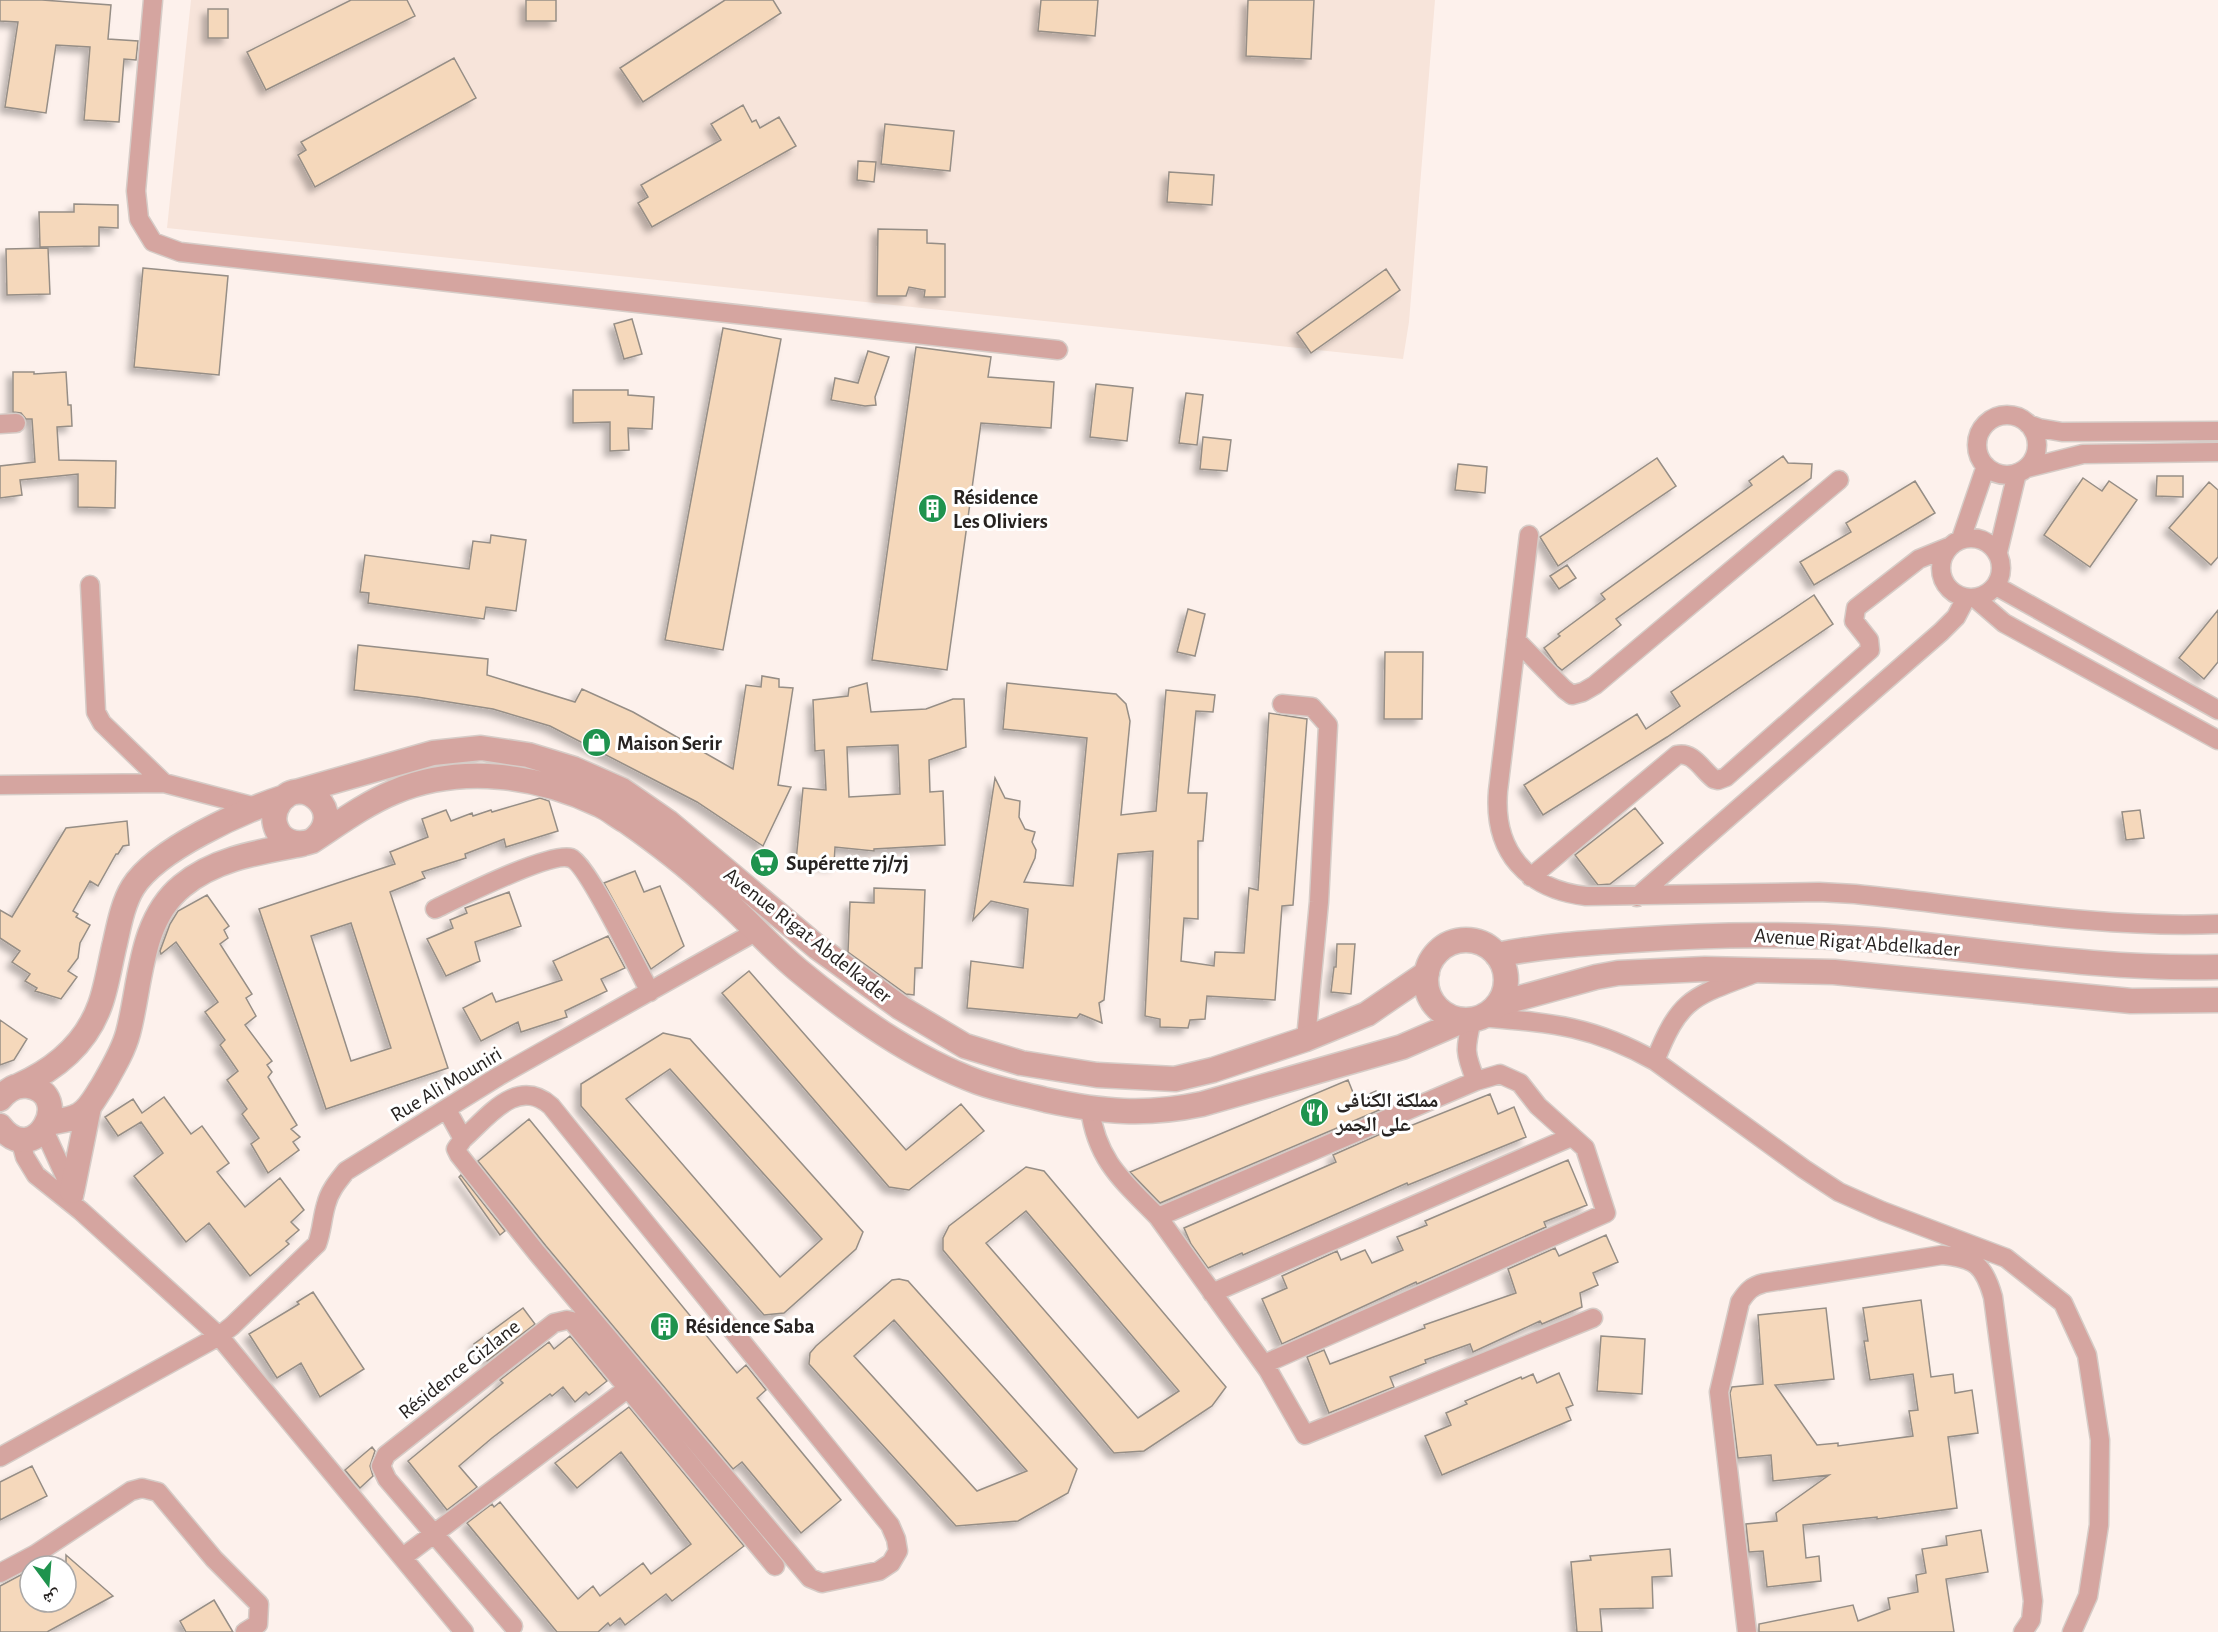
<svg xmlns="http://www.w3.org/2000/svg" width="2218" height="1632" viewBox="0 0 2218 1632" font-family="'Alegreya Sans','Noto Naskh Arabic',sans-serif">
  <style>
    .built { fill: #f7e4da }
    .building { fill: #f5d8bb; stroke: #968e86; stroke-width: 1.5; fill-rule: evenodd; filter: url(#shadow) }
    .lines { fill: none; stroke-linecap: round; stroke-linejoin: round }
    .minor-casing { stroke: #d6ccc7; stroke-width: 21 }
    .tertiary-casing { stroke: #d6ccc7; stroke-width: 27 }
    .minor { stroke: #d5a5a0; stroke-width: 18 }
    .tertiary { stroke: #d5a5a0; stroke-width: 24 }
    .labels { text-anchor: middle; stroke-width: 6; stroke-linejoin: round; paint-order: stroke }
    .poi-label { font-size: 21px; font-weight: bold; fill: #272321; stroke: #fff; text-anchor: start }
    .street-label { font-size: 21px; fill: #272321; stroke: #fff }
  </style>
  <defs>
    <filter id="shadow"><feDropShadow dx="-5.5" dy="5.5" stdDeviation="3" flood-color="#0004"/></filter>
  </defs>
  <rect width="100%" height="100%" fill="#fdf1ec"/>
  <path class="built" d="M191,0h1244l-26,322 -6,37 -1236,-131z"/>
  <path class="building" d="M0,0h42l69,5 -3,34 30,2 -2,19 -12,-1 -5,63 -35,-2 6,-73 -34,-2 -10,68 -41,-6 13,-85 -18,-1z
    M351,0h56l8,16 -149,74 -19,-38z
    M526,0h30v21h-30z
    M725,0h48l8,13 -138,89 -23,-34z
    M1041,0h57l-3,36 -57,-5z
    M1248,0h66l-3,59 -65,-3z
    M208,9h20v29h-20z
    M454,58l22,40 -161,89 -17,-32 8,-5 -5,-8z
    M743,105l9,17 4,-2 4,8 19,-11 17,29 -144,81 -14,-24 10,-6 -7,-12 80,-45 -10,-16z
    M885,124l69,7 -4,40 -69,-7z
    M858,161l18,1 -2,20 -17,-2z
    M1169,172l45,3 -2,30 -45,-3z
    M74,204l44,1v23l-19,-1v19l-59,1 -1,-35h35z
    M878,229l49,1v13l18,1v53h-21l1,-7 -16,-3 -3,9h-29z
    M48,248l2,46 -43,1 -1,-46z
    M143,268l85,8 -9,99 -85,-8z
    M1386,269l14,21 -89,63 -14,-20z
    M632,319l10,35 -18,5 -10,-35z
    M723,328l58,11 -58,311 -58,-10z
    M916,347l75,10 -3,20 66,5 -3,46 -70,-5 -34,247 -75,-10z
    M868,351l21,6 -14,40 1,8 -11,1 -34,-6 4,-22 23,5z
    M13,372h21v2l32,-2 2,33h3l1,21 -15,1 2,33 57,1 -1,47 -37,-1v-33l-58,6 2,15 -22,3v-32l35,-4 -3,-43h-6l-5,-6 -8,-1z
    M1096,384l37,4 -6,53 -37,-4z
    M573,390h55v5l26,2 -2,32 -24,-1 1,22 -19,1v-29l-37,1z
    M1186,393l17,2 -6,50 -18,-2z
    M1203,437l28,3 -4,31 -27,-2z
    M1783,456l5,7 24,1 -1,14 -195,141 5,6 -59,45 -5,-4 -13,-18 16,-12 -2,-2 47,-35 -4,-5 151,-109 -3,-4z
    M1657,458l19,28 -118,80 -18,-29z
    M1458,464l29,3 -2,26 -30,-3z
    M2157,476h26v21l-27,-1z
    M2083,478l19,13 7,-10 28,19 -47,67 -46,-32z
    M1915,481l20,32 -121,72 -14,-23 51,-30 -5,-9z
    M2209,482l9,8v67l-7,8 -42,-37z
    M491,535l35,5 -10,71 -30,-4 -2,12 -116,-16 1,-10 -9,-1 5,-37 104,14 4,-28 17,2z
    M1567,565l9,13 -17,11 -9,-13z
    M1814,595l19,29 -166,113 -124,78 -19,-30 113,-71 9,15 34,-23 -9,-14z
    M1188,609l17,5 -10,42 -18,-4z
    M2218,610v52l-14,17 -25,-21z
    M358,645l130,14 -1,16 88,27 7,-13 51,23 100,57 13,-84 15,2 1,-11 17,3v8l14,1 -15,97 13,2 -28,59 -66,-44 -147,-76 -57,-17 -76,-12 -63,-7z
    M1385,652h38l-1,67h-38z
    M867,683l4,29 55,-3 27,-10h11l2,48 -37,13 1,32 13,-1 2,54 -71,4v2l-39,-4 -1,18 -38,-4 7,-73 23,2 -2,-40 -9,1 -2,-51 35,-4 1,-8zM898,745l2,49 -51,3 -2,-50z
    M1007,683l109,11 10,10 4,17 -9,94 35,-4 10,-121 49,5 -2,17 -17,-1 -8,82h19l-4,48h-5v78l-14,-1 -3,43 33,5 1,-14 29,1 5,-65 9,2 11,-177 38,6 -14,186 -11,1 -7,94 -68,-4 -2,23 -15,1 -2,8 -28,-1v-8l-15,-3 8,-165 -35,3 -14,146 -5,3 3,20 -22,-9 -3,4 -110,-10 4,-47 52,7 5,-59 -37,-8 -18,19 22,-142 10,20 15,3 -1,16 6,12 10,3 -3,10 4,8 -1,8 -11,24 49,4 14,-148 -84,-9z
    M540,798l9,3 9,30 -52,16 -2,-8 -39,15 1,4 -44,14 3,6 -35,14 58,176 -122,41 -67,-200 136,-45 -5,-12 38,-15 -6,-18 24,-9 5,11 21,-8 1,3 18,-6 1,2zM351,923l40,125 -40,13 -40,-125z
    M1635,808l28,35 -53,41 -12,1 -23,-30z
    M2140,810l4,28 -18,2 -4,-28z
    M127,821l2,24 -6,1 -5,8h-2l-18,32 -8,-5 -17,30 5,3 -2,3 14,8 -10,18 -2,15 -10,13 9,6 -16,22 -26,-8 2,-3 -12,-7 5,-7 -18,-12 8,-11 -20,-13v-28l12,7 54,-89z
    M635,871l9,21 16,-6 24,60 -33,23 -47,-86z
    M874,888l51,2 -3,78h-7l-1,27 -8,-1 -58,-42 2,-50 24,1z
    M509,892l12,34 -46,16 5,19 -34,15 -19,-37 26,-11 -3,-8 17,-7 -2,-5z
    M207,895l22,31 -5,4 4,8 -8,6 32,50 -6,4 10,18 -11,9 27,36 -5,4 5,7 -4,5 29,48 -6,4 9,8 -7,5 6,8 -31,23 -17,-29 8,-6 -17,-24 5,-5 -20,-29 11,-9 -18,-26 5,-5 -20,-28 13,-10 -42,-60 -15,12 -1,-3 10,-27 8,-13z
    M608,936l17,32 -24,11 6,12 -42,20 2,6 -46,15 -3,-10 -37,19 -18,-33 29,-15 4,9 66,-22 -9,-19z
    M1337,944h18l-4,50 -20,-2 3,-25h2z
    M749,971l157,179 55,-46 23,27 -75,59 -20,-3 -167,-194z
    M0,1020l27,19 -13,21 -14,5z
    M663,1033l27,6 173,193 -7,17 -72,64 -20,2 -183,-209v-22zM670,1069l152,170 -42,38 -154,-178z
    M1348,1080l8,20 20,-9 8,17 -224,95 -30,-31z
    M1490,1094l8,20 16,-7 12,30 -118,48 -1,-2 -164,72 -1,-2 -34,15 -17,-24 -7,-16 152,-66 -3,-7 61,-27 1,4z
    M164,1097l27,37 11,-8 27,37 -12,9 28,35 35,-29 24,32 -13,12 8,8 -13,11 3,3 -39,32 -41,-53 -23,19 -52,-66 29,-23 -22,-31 -23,14 -13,-19 28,-18 9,14z
    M529,1119l208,254 9,-8 20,25 -9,8 84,102 -40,33 -59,-71 -9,7 -187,-223 -68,-85z
    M1568,1160l19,45 -43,17 2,5 -129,57 -1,-2 -134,62 -20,-45 25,-11 -5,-12 55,-25 4,9 24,-10 7,13 31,-13 -6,-13 30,-12 -2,-4z
    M1026,1167l18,4 182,216 -14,19 -68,45 -30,2 -171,-203v-12l6,-12zM1026,1211l153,180 -41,27 -152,-175z
    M461,1175l44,56 -5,4 -41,-58z
    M1606,1235l12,27 -25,11 5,12 -18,8 2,14 -40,17 -2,-3 -67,31 -3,-8 -45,16 1,3 -36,14 4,10 -65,26 -22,-56 17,-7 6,14 95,-36 -1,-3 92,-32 -8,-24 47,-21 4,8z
    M899,1279l9,2 169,188 -9,24 -50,28 -62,5 -147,-162 1,-11 6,-7 76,-66zM894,1320l133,151 -50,20 -123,-135z
    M313,1292l51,77 -44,28 -19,-34 -24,15 -28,-44 50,-30 -2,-2z
    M1921,1300l10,77 22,-3 2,19 17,-3 6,43 -30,4 9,71 -80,11v-2l-74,8 3,33 13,-2 2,25 -54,6 -4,-36 -14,1 -3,-28 31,-3 -1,-8 53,-38 -56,6 -2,-26 -33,3 -8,-65 2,-6 31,-3 -5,-69 68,-7 8,71 -59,6 42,60 21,-2v3l75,-10 -4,-25 9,-1 -5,-36 -43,6 -6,-39h4l-5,-33z
    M523,1308l12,16 -48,37 -13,-17z
    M570,1336l37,45 -18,14 -3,-3 -11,10 -12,-15 -11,9 -2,-2 -58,44 -33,28 18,21 -30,23 -39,-49 95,-78 -3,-3 49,-38 5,7z
    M1601,1336l44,3 -3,55 -45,-3z
    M1559,1373l14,32 -7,3 5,12 -129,55 -17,-39 26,-11 -5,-12 21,-9 -2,-3 56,-24 1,2 11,-5 4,9z
    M629,1407l115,139 -72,55 -6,-7 -41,31 -5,-7 -10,8 -2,-3 -10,9h-41l-90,-109 25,-19 2,3 6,-5 78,97 15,-13 7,10 43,-33 8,11 40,-30 -70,-92 -44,36 -22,-25z
    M372,1447l3,4 -5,15 3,10 -13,12 -15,-18z
    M32,1466l15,30 -47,24v-38z
    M1981,1530l7,42 -42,7 8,53h-195v-8l94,-19 5,16 32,-12 -2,-11 30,-6 -2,-17 10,-2 -4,-24 25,-4 -1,-9z
    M1670,1549l2,27 -20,1 1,31 -53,1 2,23h-25l-6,-70 20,-2 -1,-4z
    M66,1555l47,41 -66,36h-47v-46l30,-16v32h36z
    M214,1600l19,32h-47l-6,-11z"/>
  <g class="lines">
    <defs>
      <path id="minor" d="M153,0l-17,191 3,28 14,23 27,10 878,98
        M1977 445a30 30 0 1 1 60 0a30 30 0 1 1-60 0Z
        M0,424l16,-1
        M2028,424l11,4 23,4 156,-1
        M2027,468l56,-14 135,-2
        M1529,535l-31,256c-5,61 29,98 88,105l233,-4 36,2c120,12 242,35 363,30
        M1941 568a30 30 0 1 1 60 0a30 30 0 1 1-60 0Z
        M1961,539l25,-73
        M1998,552l19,-79
        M90,585l6,127 6,11 62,60
        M1996,586l222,124
        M1975,598l29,25 214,117
        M1516,640l48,49 8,6 11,-3 12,-7 244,-205
        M1282,704l30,3 16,18 -9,177 -13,137
        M0,785l164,-2 92,24
        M1531,877l146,-122c16,-4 25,15 37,24l4,1 8,-3 144,-127 -1,-10 -15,-19 2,-13 63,-49 32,-13
        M1637,897l304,-265 15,-15 10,-19
        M435,909c23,-11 116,-58 136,-51 16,6 68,113 79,134
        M1480,1017c71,6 111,8 175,44l149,108 35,23 43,19 124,47 57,45 24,52 13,85 -1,85 -11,71 -16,36
        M1472,1019c-7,30 -8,33 4,62
        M1655,1061c25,-63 37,-64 98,-87
        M1090,1109c7,52 33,72 68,108
        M447,1110l16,29 -7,10 3,6 78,98 273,325 12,5 57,-12 12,-8 7,-12 -2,-12 -6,-14 -339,-419c-34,-30 -63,11 -88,33
        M44,1130l30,66
        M20,1139l5,18 11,18 45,36 138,125 245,296
        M1212,1293l359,-156
        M1264,1364l342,-151 -21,-65 -47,-42 -18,-23 -20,-9 -24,7 -318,136 110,153 37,65 288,-117
        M0,1457l219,-121 13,-10 85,-82c5,-13 5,-26 9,-39 3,-13 11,-23 20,-34l153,-95 258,-145
        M403,1557l224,-168
        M0,1573l36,-19 95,-63 11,-3 16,4 56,67 45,45 -1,20 -13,8
        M513,1626l-126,-147 -6,-13 5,-11 168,-132 13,-3 5,1 203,245
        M1747,1632l-28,-240 21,-90c7,-11 12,-16 24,-19l178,-28c33,3 42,10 51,42l40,304 -2,19 -8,12"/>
      <path id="tertiary" d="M296,792l137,-39 48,-5 47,7 46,14 48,21 46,32 149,125 84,61 64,38 56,17 76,12 78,4 38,-9 93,-31 61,-25 60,-41
        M312,841c37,-28 -10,-69 -32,-39 -5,7 -7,14 -5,22 4,17 21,23 37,17 26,-17 53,-37 82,-49 67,-28 143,-17 206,13 9,4 17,11 26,16 30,21 60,44 87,69 30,25 55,55 85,80 53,44 114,88 180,112 22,8 45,12 68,18 56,12 99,16 156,4l200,-57 62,-27
        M1426 980a40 40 0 1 1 80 0a40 40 0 1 1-80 0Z
        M1497,955c45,-9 90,-12 136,-15 82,-6 163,-7 245,0 113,11 226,30 340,27
        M1498,1004l98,-27 22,-4 87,-4 129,3 297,29 87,-1
        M18,1086c36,-16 68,-42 82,-81 7,-19 10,-42 15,-62 4,-18 8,-40 18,-56 24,-38 109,-76 152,-90
        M0,1099c7,-9 16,-15 28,-13 48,8 7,85 -28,40
        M48,1123c10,-2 23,-3 31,-8 11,-6 16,-18 23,-28 9,-16 21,-35 26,-54 13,-48 11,-112 54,-147 34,-28 78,-34 120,-42
        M72,1191l17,-84"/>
    </defs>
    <use href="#minor" class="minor-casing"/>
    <use href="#tertiary" class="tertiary-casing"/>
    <use href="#minor" class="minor"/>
    <use href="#tertiary" class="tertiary"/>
  </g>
  <defs>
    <symbol id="building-disc" viewBox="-11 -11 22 22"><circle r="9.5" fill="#1f934e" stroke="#fff"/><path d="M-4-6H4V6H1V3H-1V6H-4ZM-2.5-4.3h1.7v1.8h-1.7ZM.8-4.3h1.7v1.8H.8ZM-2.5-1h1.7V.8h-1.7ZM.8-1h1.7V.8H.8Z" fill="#fff"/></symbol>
    <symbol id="shop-disc" viewBox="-11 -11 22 22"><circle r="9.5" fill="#1f934e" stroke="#fff"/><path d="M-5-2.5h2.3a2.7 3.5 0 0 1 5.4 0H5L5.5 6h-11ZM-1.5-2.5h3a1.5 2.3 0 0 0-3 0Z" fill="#fff"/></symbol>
    <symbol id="supermarket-disc" viewBox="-11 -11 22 22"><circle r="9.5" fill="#1f934e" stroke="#fff"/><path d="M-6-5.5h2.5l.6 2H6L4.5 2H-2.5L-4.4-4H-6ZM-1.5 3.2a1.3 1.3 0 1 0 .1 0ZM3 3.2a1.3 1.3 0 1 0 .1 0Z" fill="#fff"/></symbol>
    <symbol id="restaurant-disc" viewBox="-11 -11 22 22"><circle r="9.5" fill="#1f934e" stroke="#fff"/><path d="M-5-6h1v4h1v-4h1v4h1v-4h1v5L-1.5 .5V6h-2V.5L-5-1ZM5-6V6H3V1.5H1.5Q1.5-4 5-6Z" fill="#fff"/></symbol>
  </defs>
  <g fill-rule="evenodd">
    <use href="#building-disc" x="916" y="492" width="33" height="33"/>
    <use href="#shop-disc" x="580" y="726" width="33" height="33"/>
    <use href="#supermarket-disc" x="748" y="846" width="33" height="33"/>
    <use href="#restaurant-disc" x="1298" y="1096" width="33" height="33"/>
    <use href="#building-disc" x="648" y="1310" width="33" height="33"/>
  </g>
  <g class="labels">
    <g class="poi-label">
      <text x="953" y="504">Résidence<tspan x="953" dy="24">Les Oliviers</tspan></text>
      <text x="617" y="750">Maison Serir</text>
      <text x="786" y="870">Supérette 7j/7j</text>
      <text x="1336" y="1107">مملكة الكنافى<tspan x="1336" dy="24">على الجمر</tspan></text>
      <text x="685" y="1333">Résidence Saba</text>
    </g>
    <g class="street-label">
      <text transform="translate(808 935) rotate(38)" y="7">Avenue Rigat Abdelkader</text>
      <text transform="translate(1857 942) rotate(4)" y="7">Avenue Rigat Abdelkader</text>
      <text transform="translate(446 1084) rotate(-31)" y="7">Rue Ali Mouniri</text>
      <text transform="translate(459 1369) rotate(-38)" y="7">Résidence Gizlane</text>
    </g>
  </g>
  <g transform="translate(48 1584) rotate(164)"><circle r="28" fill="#ffffff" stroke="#a9a7a6" stroke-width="1.5"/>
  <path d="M0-4.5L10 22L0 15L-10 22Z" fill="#1f934e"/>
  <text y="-9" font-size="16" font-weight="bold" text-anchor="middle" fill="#272321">ش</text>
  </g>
</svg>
